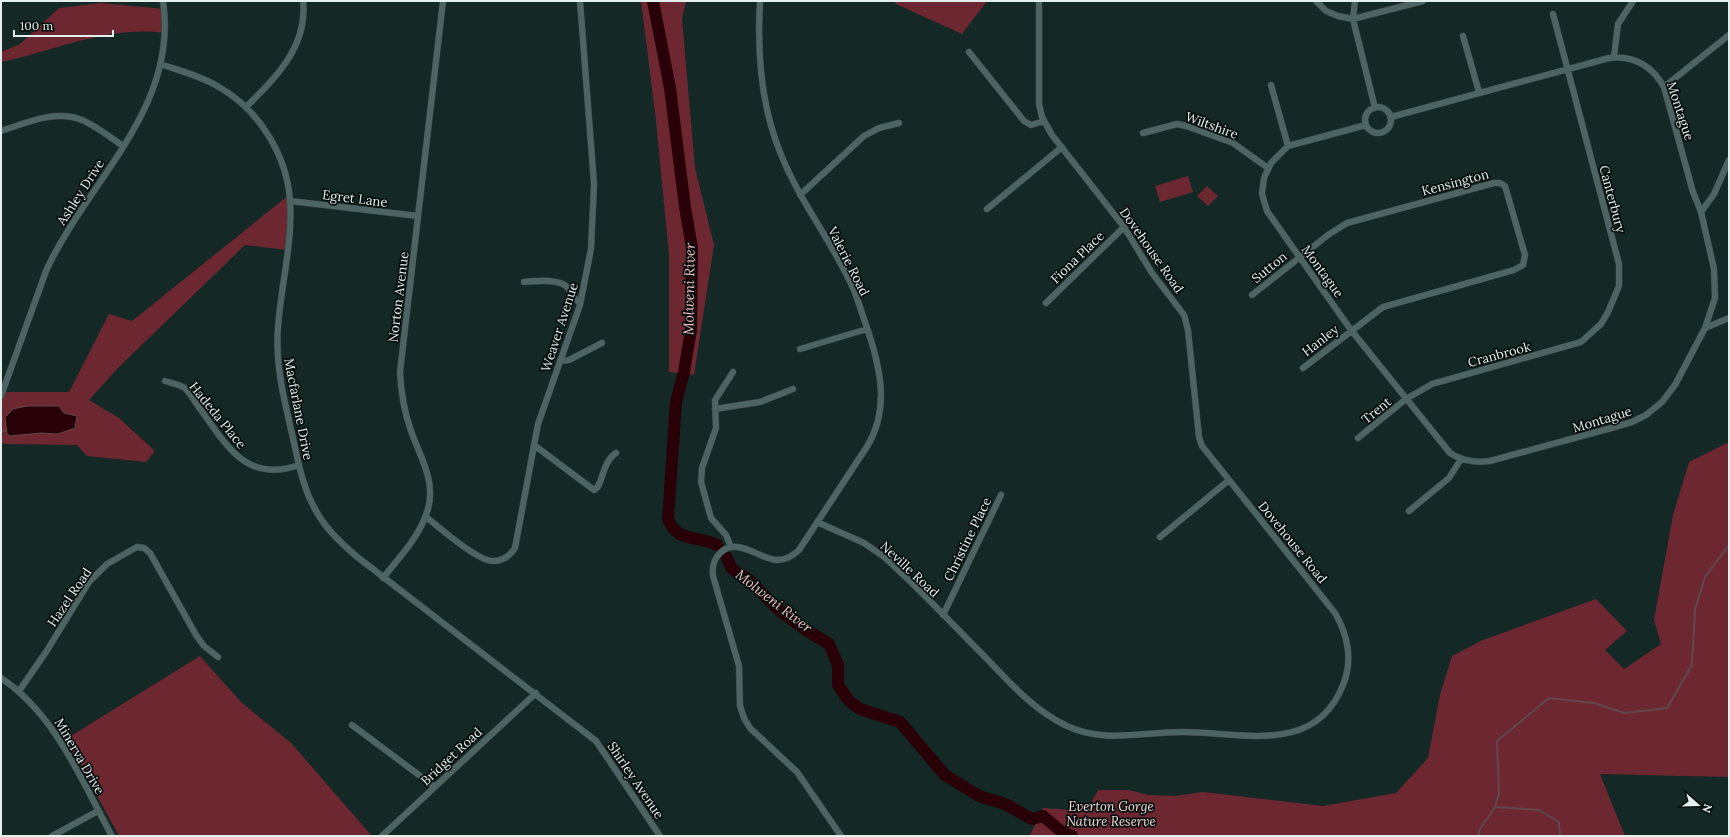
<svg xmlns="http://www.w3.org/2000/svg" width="1730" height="837" viewBox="0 0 1730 837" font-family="Lora,serif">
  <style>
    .green { fill: #6c2731 }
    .water { fill: #290007; stroke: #61484c }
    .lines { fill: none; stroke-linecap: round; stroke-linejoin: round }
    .stream { stroke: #61484c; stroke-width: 2 }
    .river { stroke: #290007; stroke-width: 12 }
    .street-casing { stroke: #334240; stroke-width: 7 }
    .street { stroke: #4e6462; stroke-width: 6 }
    .labels { text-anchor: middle; stroke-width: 3.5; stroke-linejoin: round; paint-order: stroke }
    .street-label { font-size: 13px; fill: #e3efed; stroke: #070f0e }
    .park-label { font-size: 13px; font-style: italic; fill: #f5dadb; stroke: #070f0e }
    .water-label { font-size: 14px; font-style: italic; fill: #f3bfc2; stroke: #070f0e }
  </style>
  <rect width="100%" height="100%" fill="#142826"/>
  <path class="green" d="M641,1h45l-4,18 13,149 19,77 -20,130 -25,-3v-117l-13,-134z
    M895,1h92l-25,33 -66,-30z
    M101,3l63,6v24c-55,-8 -110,18 -163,29v-10l19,-8 39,-36z
    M1188,176l5,16 -33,10 -5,-16z
    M1207,186l11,10 -10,10 -11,-10z
    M289,195l-2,55 -42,-5 -127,123 -29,32 30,18 36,33 -9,11 -59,-6 -10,-11 -74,-1 -2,-2 1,-50h67l40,-78 23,7z
    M1729,442v335l-129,-3 25,62 -595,-1 13,-27 44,3 11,-21h31l19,5 27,1 28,-4 120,14 73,-13 32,-35 12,-63 12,-39 31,-16 113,-41 31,32 -22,19 19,19 37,-25 -7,-24 19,-105 16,-53z
    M200,656l41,46 50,41 81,93h-253l-53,-97z"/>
  <path class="water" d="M27,406h32l5,7 13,3 -2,12 -17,6 -17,-1 -31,3 -3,-2 -2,-17 8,-8z"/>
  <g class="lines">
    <path class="stream" d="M1,430l4,1
      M1495,807l44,3 20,12 1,14
      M1479,836v-5l16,-24 4,-14 -2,-52 52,-43 45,5 30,10 43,-5 25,-43 3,-56 10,-32 24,-32"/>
    <path class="river" d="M653,1l17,87 15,119 7,41 -1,82 -7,42 -8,30 -8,117c9,24 29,16 49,26
      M726,556l6,13 16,10 32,32 26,19 23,14 9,21v20l11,16 11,8 40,13 45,53 34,21 26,8 27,15 11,-3 20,17 9,3"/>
    <defs>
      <path id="street" d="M760,1c-3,51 1,104 20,151 19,49 52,89 73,136 5,11 8,23 12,34 14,40 26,84 3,123l-69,105c-6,6 -13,10 -22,10 -19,-1 -39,-24 -57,-7 -7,7 -8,14 -7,23l26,90 1,40 4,12 6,10 47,44 44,64
        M1316,1l10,10 12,5 15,3 70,-18
        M1355,1l-2,18 22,89
        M1463,36l16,56
        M969,52l55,69 7,4 13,-4
        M1614,57l4,-33 15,-23
        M160,64c21,7 41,12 59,23 40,23 68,68 71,114 3,41 -9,84 -12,126 -3,37 6,72 14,107 6,26 10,52 23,75 10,19 25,33 41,47l240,185 64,95
        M1271,85l17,61
        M1664,87l65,-52
        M246,107c29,-29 62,-60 57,-106
        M1365 120a13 13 0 1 1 26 0a13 13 0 1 1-26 0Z
        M1366,125l-78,21 -17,17 -7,15 -2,16 5,17 84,119 99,123c12,8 25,10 40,8l125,-34 17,-5 14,-7 16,-13 13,-17 30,-57 10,-30 -1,-29 -13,-57 -8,-20 -29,-105c-12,-21 -29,-32 -55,-29l-218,59
        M1,131c25,-8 55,-22 81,-11 14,6 28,17 41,26
        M1143,133l34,-9 9,2 47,17 35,25
        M800,195l64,-59 15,-8 20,-5
        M290,201l128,15
        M987,209l75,-62
        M1701,212l13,-18 15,-34
        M524,282c11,-1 37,-4 44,6 4,6 6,11 12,15
        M1252,295l76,-60 19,-12 147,-40h6l5,3 20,69 -2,10 -9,5 -131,37 -80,61
        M1046,303l78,-76
        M1705,328l24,-10
        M800,349l67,-20
        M560,361l9,-1 33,-17
        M165,381c6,2 13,3 18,6 6,3 11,14 15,19 28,38 47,78 101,59
        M1,396l45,-125c41,-90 133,-162 117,-270
        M715,409l45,-7 33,-13
        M1358,438l48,-39 26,-15 149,-42 20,-18 7,-12 11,-26v-22l-66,-250
        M534,445l60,45c9,-3 7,-27 22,-37
        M1409,511l40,-33 12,-19
        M426,517c13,10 51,44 67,44 10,0 17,-5 22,-13l23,-124 42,-119 11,-56 3,-65 -14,-183
        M817,522l47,21 19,13c36,32 70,69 105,104 23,24 46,50 77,65 37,19 78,7 117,7 60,0 133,24 161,-47 10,-24 5,-50 -8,-72l-133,-167 -3,-9 -11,-107 -4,-15 -32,-42 -28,-46 -72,-92 -10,-18 -3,-13v-103
        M1160,537l69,-57
        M731,547l-5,-12 -15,-17 -10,-36 1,-14 14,-40 -1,-28 18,-28
        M383,578c15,-19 35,-40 43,-63 12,-31 -5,-56 -15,-84 -7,-20 -10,-38 -11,-59l43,-371
        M943,615l58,-120
        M1,678c55,37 80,102 111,158
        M19,691l27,-39 43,-70 18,-18 30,-17 7,1 6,5 46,82 8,11 14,11
        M352,725l83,62
        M52,836l46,-25
        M382,836l154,-143"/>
    </defs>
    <use href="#street" class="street-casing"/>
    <use href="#street" class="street"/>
  </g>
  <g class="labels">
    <g class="street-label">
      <text transform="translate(1681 111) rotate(72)" y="5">Montague</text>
      <text transform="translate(1212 125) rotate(20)" y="5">Wiltshire</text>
      <text transform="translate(1455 182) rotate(-15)" y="5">Kensington</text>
      <text transform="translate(80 192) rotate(-57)" y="5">Ashley Drive</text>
      <text transform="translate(355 198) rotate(7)" y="5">Egret Lane</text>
      <text transform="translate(1613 199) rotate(75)" y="5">Canterbury</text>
      <text transform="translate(1152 250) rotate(55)" y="5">Dovehouse Road</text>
      <text transform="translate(1077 257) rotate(-44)" y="5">Fiona Place</text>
      <text transform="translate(849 261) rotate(63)" y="5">Valerie Road</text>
      <text transform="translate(1269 267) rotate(-39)" y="5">Sutton</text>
      <text transform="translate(1323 271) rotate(54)" y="5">Montague</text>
      <text transform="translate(398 297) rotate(-83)" y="5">Norton Avenue</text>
      <text transform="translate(559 327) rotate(-72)" y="5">Weaver Avenue</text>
      <text transform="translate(1320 340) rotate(-38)" y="5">Hanley</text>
      <text transform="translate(1499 354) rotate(-15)" y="5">Cranbrook</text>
      <text transform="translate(299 409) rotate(79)" y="5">Macfarlane Drive</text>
      <text transform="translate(1376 410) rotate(-39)" y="5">Trent</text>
      <text transform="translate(218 415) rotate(51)" y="5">Hadeda Place</text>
      <text transform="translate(1602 419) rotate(-17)" y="5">Montague</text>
      <text transform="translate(967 539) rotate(-64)" y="5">Christine Place</text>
      <text transform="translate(1293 542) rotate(51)" y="5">Dovehouse Road</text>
      <text transform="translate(910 569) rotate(43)" y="5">Neville Road</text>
      <text transform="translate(69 597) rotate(-56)" y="5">Hazel Road</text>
      <text transform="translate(80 756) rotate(60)" y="5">Minerva Drive</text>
      <text transform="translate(451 756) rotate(-43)" y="5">Bridget Road</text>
      <text transform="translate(636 780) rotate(56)" y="5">Shirley Avenue</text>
    </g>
    <g class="park-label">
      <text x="1111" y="811">Everton Gorge<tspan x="1111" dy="15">Nature Reserve</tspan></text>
    </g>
    <g class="water-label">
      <text transform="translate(689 289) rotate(-89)" y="5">Molweni River</text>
      <text transform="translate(774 601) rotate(38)" y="5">Molweni River</text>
    </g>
  </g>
  <rect width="1730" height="837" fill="none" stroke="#e3efed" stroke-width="4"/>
  <g transform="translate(1698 805) rotate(110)" stroke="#070f0e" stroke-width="3" paint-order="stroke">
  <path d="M0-3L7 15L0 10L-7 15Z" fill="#e3efed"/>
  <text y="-6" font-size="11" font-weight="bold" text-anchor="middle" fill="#e3efed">N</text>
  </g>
  <path d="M14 30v6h99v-6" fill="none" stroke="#e3efed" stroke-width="2"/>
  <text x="20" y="30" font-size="12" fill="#e3efed" stroke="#070f0e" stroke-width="3" paint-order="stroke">100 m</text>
</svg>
